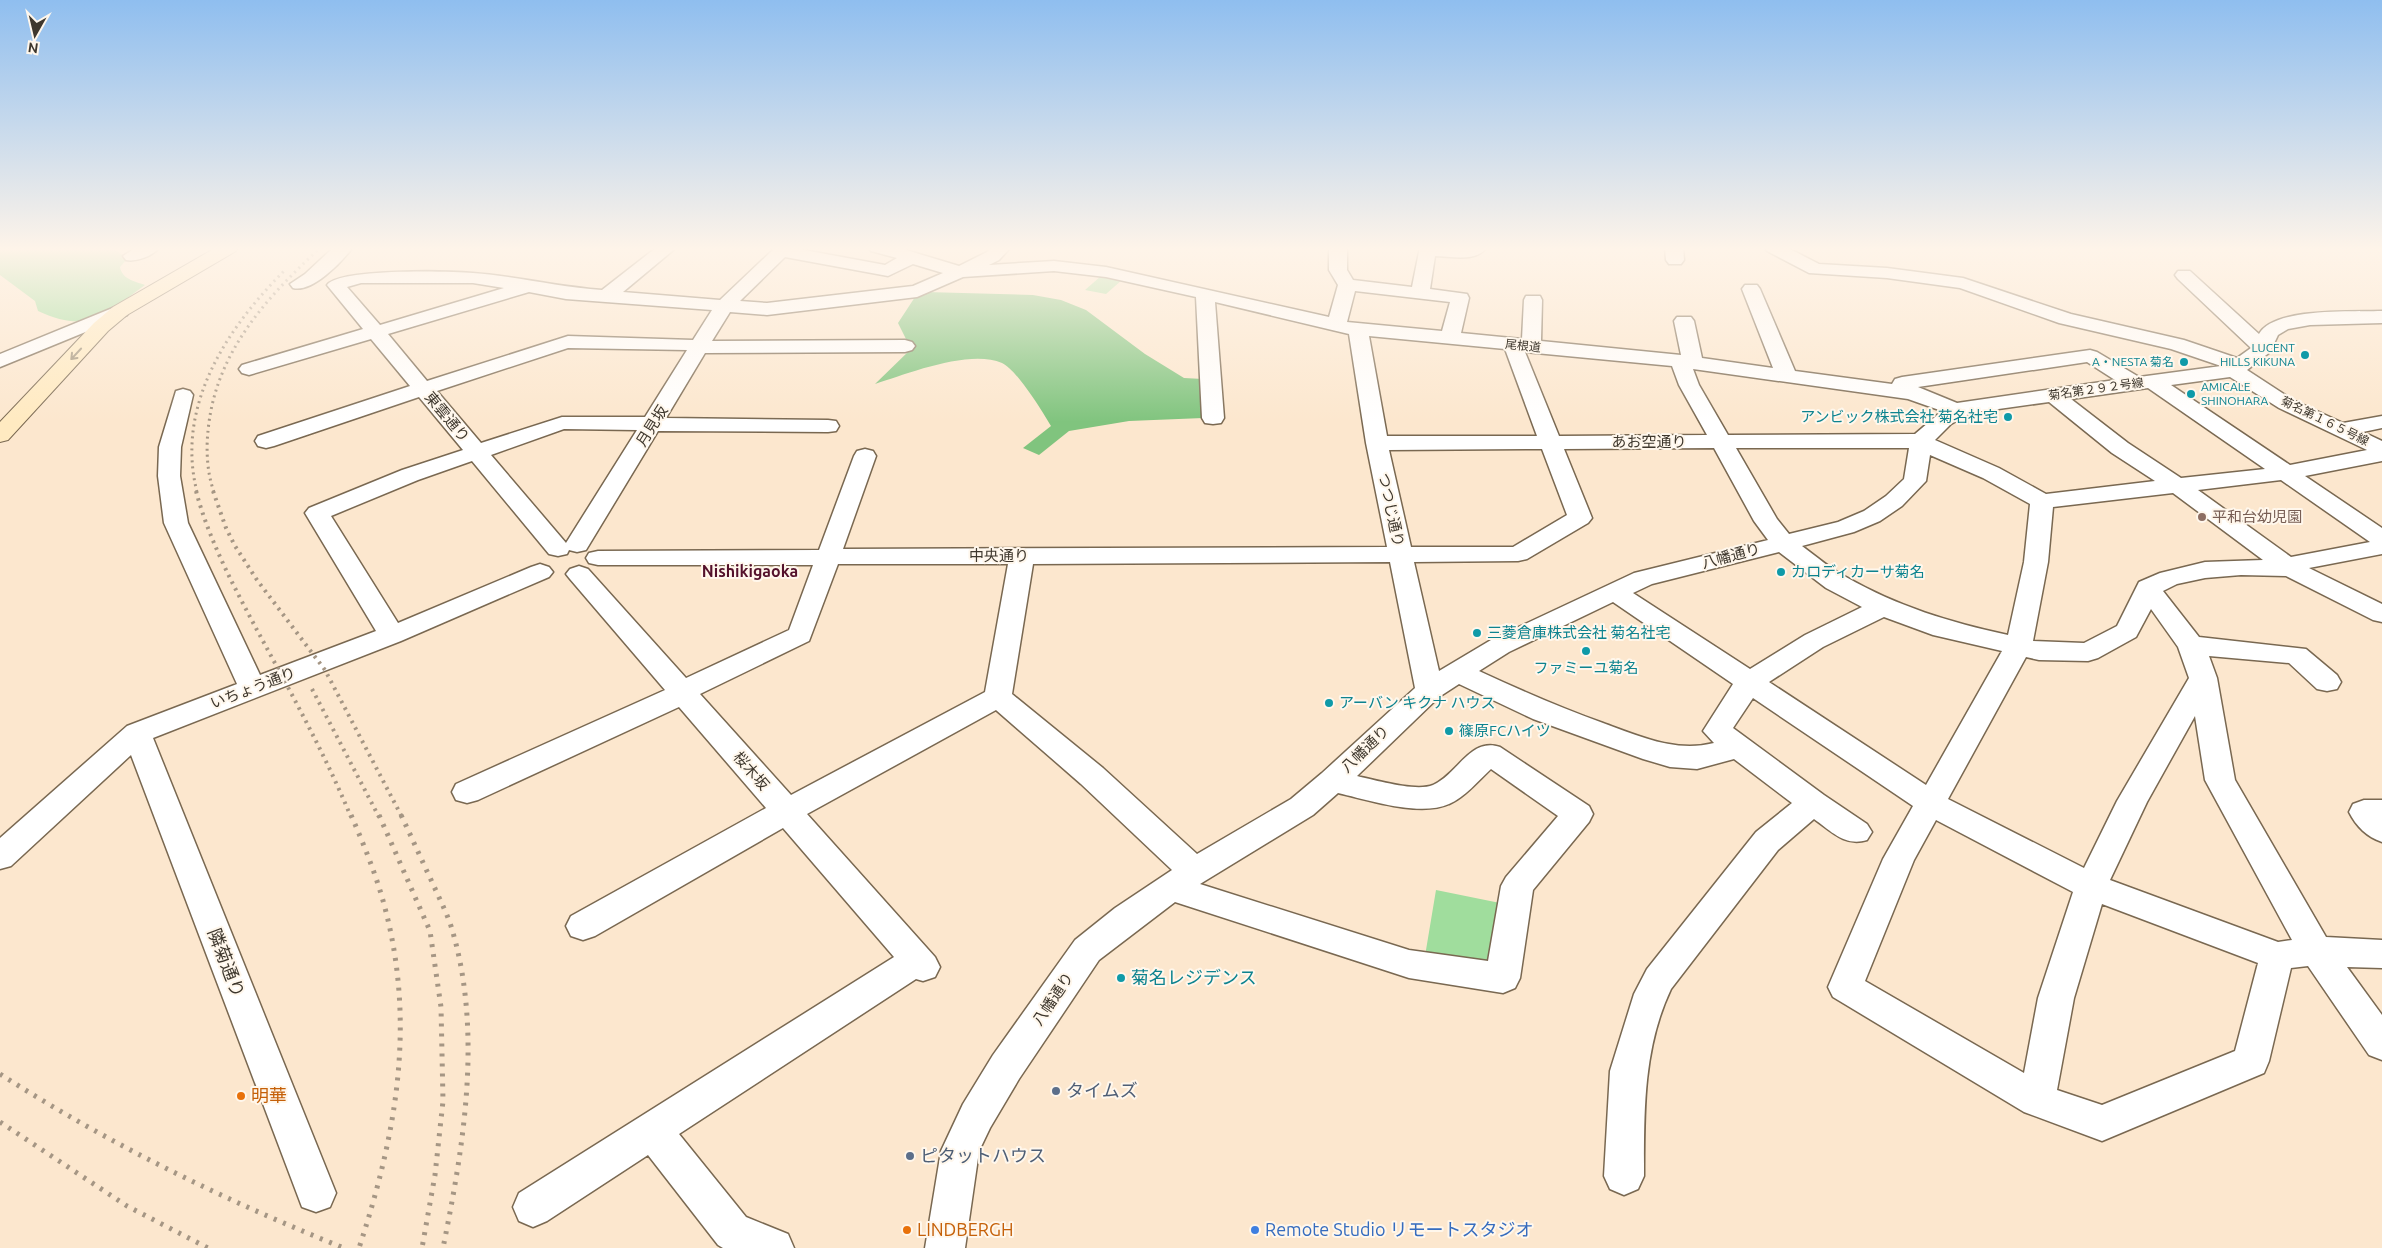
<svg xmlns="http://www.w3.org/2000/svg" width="2382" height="1248" viewBox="0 0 2382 1248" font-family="Ubuntu,'Noto Sans JP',sans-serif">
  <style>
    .green { fill: #a0dd9d }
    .forest { fill: #80c47e }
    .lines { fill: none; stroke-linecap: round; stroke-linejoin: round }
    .street-casing { stroke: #796851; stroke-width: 3 }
    .secondary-casing { stroke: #796851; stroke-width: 2 }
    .street { fill: #fff; fill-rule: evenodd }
    .secondary { fill: #ffeac1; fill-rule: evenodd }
    .rail-far2 { stroke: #a59684; stroke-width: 3; stroke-dasharray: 2 4; stroke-linecap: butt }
    .rail-far1 { stroke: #a59684; stroke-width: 4; stroke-dasharray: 2.5 5; stroke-linecap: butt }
    .rail { stroke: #a59684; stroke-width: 5; stroke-dasharray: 3 7; stroke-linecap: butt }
    .oneway { stroke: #9e9077 }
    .culture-dot { fill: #0f9aa8; stroke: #fff7ec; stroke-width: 2 }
    .education-dot { fill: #8d6e63; stroke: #fff7ec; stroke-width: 2 }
    .service-dot { fill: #5c6f8a; stroke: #fff7ec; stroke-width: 2 }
    .food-dot { fill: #e8710a; stroke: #fff7ec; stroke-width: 2 }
    .shop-dot { fill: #3f7fe0; stroke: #fff7ec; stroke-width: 2 }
    .labels { text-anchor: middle; stroke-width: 4; stroke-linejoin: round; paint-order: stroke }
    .far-street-label { font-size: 12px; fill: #3e372d; stroke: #fff7ec }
    .far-culture-label { font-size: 12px; fill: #0d838f; stroke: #fff7ec; text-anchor: end }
    .street-label { font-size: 15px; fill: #3e372d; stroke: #fff7ec }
    .culture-label { font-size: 15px; fill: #0d838f; stroke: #fff7ec; text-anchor: start }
    .education-label { font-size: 15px; fill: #785e54; stroke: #fff7ec; text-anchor: start }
    .neighbourhood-label { font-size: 16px; font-weight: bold; fill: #54112b; stroke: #fff7ec }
    .near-street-label { font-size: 18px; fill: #3e372d; stroke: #fff7ec }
    .near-culture-label { font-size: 18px; fill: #0d838f; stroke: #fff7ec; text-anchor: start }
    .near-service-label { font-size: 18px; fill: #4e5e75; stroke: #fff7ec; text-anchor: start }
    .near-food-label { font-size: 18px; fill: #c56008; stroke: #fff7ec; text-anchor: start }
    .near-shop-label { font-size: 18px; fill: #366cbe; stroke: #fff7ec; text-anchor: start }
  </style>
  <rect width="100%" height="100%" fill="#fce7ce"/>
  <path class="green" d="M0,247h110l18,11 -8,9c2,12 14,14 25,18 -40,29 -55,50 -107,26l-3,-10 -35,-26z
    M1101,276l21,4 -16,14 -21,-4z
    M1436,890l64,13 -11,62 -64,-9z"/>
  <path class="forest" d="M926,292l107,3 28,5 25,10 59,44 39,24 19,1v39l-74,3 -60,10 -30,24 -16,-7 28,-22c-9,-15 -34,-56 -49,-63 -33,-14 -95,11 -127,21l36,-35 -13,-26 17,-26z"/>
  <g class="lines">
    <defs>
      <path id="street" d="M137,247h23c-7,9 -24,15 -34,13l-3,-4z
        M334,247h19c-11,15 -41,46 -60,41l-3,-4 15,-10z
        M657,247h20l-54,45 97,8 56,-53h12l97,18 12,-7 -26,-7 -3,-4h28l63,19 28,-14 5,-5h19l-12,13 -10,5 65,-4 52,6 223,50 9,-32 -9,-15v-23h18v23l6,10 59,7 8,-40h67c-11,16 -36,9 -52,9l-5,33 37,5 2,4 -8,35 61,6 2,-39 2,-4h14l2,4 -1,41 140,14 -7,-34 3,-4h14l3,4 8,37 71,10 -31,-79 3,-4h12l3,4 35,82 97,13 3,-5 7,-2 188,-27 7,2 42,25 82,-11 -50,-17 -112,-26 -99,-35 -73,-10 -78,-5 -42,-22 -3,-4h22l33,17 68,4 76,10 108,36 113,26 53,18 14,-10 -73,-69 -3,-4 3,-4h12l69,63c15,-27 95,-22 123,-23v12l-72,2 -22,4 -10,6 -8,17 -23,18 46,30 50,23 39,-7v12l-19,4 19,9v20l-77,15 77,52v26l-73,14 73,36v18l-9,-2 -87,-44 -45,-1 -36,3 -28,6 -14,7 36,46 107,12 31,26 4,7 -4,7 -10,2 -10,-2 -28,-26 -80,-7 8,22 18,102 91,157 56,3v28l-35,-1 35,48v45l-13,-5 -61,-89 -17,2 -22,93 -5,12 -162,68 -78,-29 -191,-115 -5,-10 55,-128 30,-53 -160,-108 -20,30 91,67 43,29 5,8 -5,8c-22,7 -36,-9 -53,-21l-36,31 -107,139c-28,59 -27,123 -27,187l-6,13 -14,6 -14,-6 -6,-13 6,-105 24,-77 13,-25 109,-137 36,-29 -58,-44 -37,10 -27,-2 -27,-8 -110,-40 -74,-35 -20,13 -82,79c18,4 59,16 76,9 25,-11 37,-48 67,-38l89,59 4,8 -4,8 -56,68 -13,88 -5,10 -12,5 -94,-15 -234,-76 -76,58 -80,119 -29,49 -11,23 -14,97h-40l16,-97 22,-47 30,-49 82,-115 40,-32 57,-38 -91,-86 -85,-74 -189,104 128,143 5,10 -5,10 -12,4 -7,-2 -237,155 67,83 42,17 6,14h-71l-5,-3 -70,-90 -101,66 -14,6 -14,-6 -6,-14 6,-14 375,-236 -111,-129 -188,108 -12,4 -12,-4 -5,-10 5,-10 195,-108 -87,-101 -201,93 -11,3 -11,-3 -4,-8 4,-8 209,-94 -95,-111 -4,-5 4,-5 9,-3 9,3 98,109 103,-48 24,-65h-215l-9,-2 -3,-5 3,-5 9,-2 221,-1 35,-94 3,-5 8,-2 8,2 3,5 -33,93 544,-2 -21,-104 -17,-109 -134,-32 9,116 -3,5 -8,1 -8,-1 -3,-5 -6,-121 -90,-20 -52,-6 -91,6 -46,20 -150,18 -37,-3 -18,29 193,-1 7,2 3,4 -3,4 -7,2 -200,1 -39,65 162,2 8,1 3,5 -3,5 -8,1 -170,-1 -72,119 -9,2 -8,-2 -2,4 -9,2 -9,-2 -77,-93 -54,19 -87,36 67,107 133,-56 9,-3 9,3 4,5 -4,5 -148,64 -248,97 183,455 -6,14 -14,5 -14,-5 -171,-452 -120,111 -11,3v-31l127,-112 110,-42 -73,-161 -6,-47 1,-29 17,-56 7,-2 7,2 3,4 -12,52 -1,29 8,47 72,152 116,-44 -71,-118 4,-5 93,-38 61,-20 -44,-53 -145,49 -8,2 -8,-2 -3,-5 3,-5 152,-50 -39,-47 -122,36 -7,-2 -3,-4 3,-4 121,-36 -36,-44c12,-17 122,-14 146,-12 43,3 86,14 129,17zM785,257l103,19 25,-12 30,9 -30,13 -146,17 -27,-2zM361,283h112l31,5 -124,37 -33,-38zM1355,291l95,11 -8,29 -95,-9zM529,292l37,7 146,11 -19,30 -125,-4 -141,45 -39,-47zM1369,336l136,13 32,87h-150zM568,348l119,2 -42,67h-83l-81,26 -44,-52zM1525,352l147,14 7,19 28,50 -148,1zM2087,362l28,18 -158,23 -39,-16zM1693,369l215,30 34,12 -27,23 -187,1 -29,-50zM2230,377l49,31 88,42 -77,15 -119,-80zM2148,388l117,81 -84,9 -53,-35 -57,-44zM2049,402l63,51 43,28 -109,13 -47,-26 -64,-28 16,-16 19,-11zM564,429l73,1 -71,113 -75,-88zM1714,448l40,73 14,19 -134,33 -143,67 -52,31 -25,-109 104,-1 9,-2 61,-36 4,-5 -28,-69zM1736,448h173l-5,31 -18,17 -22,15 -26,11 -49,12 -12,-15zM1542,449l25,66 -54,32h-102l-22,-97zM1930,455l53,23 47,26 -6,58 -16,73c-59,-13 -109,-28 -162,-58 -16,-8 -30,-21 -44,-31l52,-14 26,-11 22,-15 24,-25zM2281,480l89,62 -79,15 -93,-67zM2173,493l90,67 -58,2 -45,11 -21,9 -22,44 -33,17 -51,-2 15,-79 5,-55zM1779,552l47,36 36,19 -57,28 -55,34 -117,-76 19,-9zM1390,562l25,126 -93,85 -31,26 -94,55 -94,-86 -91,-74 21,-130zM838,564h170l-23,128 -194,103 -91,-101 109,-53zM1613,602l120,82 -30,47 11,12c-39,10 -75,-7 -111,-20 -42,-15 -83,-33 -124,-52l30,-19zM2151,609l27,38 11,31 -72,123 -33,67 -136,-69 78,-142 13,3 49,1 10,-3 38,-21zM1884,617l49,18 69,16 -76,134 -157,-103 54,-35zM2195,716l10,64 87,160 -14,2 -168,-62 37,-78zM1491,769l67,47 -52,61 -5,9 -13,75 -79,-11 -209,-66 113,-69 25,-22c30,7 82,24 111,11 15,-6 30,-24 42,-35zM1936,820l137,72 -35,106 -14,75 -159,-92 49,-121zM2102,904l156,59 -23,88 -133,54 -45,-15 17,-92z
        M1665,247h18l1,13 -3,4h-12l-3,-4z
        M120,305l7,2 2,4 -2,4 -127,52v-13z
        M2364,800h18v42c-15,-5 -26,-16 -33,-30l4,-8z"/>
      <path id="secondary" d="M217,247h22l-3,4 -109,64 -19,16 -100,109 -8,2v-20l94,-99 19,-16z"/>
    </defs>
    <use href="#street" class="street-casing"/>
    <use href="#secondary" class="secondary-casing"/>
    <use href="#street" class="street"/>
    <use href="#secondary" class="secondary"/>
    <path class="rail-far2" d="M197,492c-22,-86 30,-164 88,-222
      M214,492c-7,-19 -8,-42 -6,-61 7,-78 58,-133 113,-184"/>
    <path class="rail-far1" d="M196,491c13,49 37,94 61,139 33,61 67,122 94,187
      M213,491l13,37 9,18 22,34 68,90 77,147
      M312,689l67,128"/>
    <path class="rail" d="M351,815c13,30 26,62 34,93 31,118 11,227 -26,340
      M379,815l51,116 11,76 2,94 -8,74 -13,73
      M401,815c11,23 21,46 32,69 6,14 13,27 18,42 32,104 13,218 -8,322
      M0,1074c109,70 224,126 344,174
      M0,1122l127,84 81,42"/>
  </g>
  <defs><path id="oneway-shaft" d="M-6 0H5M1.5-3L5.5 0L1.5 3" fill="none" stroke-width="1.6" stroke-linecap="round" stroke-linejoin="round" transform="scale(1.25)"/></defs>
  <use class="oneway" href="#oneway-shaft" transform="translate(76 354) rotate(133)"/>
  <linearGradient id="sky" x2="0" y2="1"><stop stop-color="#8fbeef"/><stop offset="0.59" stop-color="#fef4e9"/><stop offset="1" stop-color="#fef4e9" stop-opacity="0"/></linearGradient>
  <rect width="2382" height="422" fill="url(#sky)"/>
  <g class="culture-dot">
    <circle cx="2305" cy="355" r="5"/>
    <circle cx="2184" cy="362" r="5"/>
    <circle cx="2191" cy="394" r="5"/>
    <circle cx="2008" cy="417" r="5"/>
    <circle cx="1781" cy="572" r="5"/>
    <circle cx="1477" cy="633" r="5"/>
    <circle cx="1586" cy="651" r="5"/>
    <circle cx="1329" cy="703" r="5"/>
    <circle cx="1449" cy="731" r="5"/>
    <circle cx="1121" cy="978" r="5"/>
  </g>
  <circle class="education-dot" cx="2202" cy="517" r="5"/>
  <g class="service-dot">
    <circle cx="1056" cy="1091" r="5"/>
    <circle cx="910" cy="1156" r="5"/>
  </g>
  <g class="food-dot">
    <circle cx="241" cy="1096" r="5"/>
    <circle cx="907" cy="1230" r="5"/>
  </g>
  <circle class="shop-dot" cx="1255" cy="1230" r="5"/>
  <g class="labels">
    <g class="far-street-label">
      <text transform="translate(1523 346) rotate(6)" y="4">尾根道</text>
      <text transform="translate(2096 389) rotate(-8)" y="4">菊名第２９２号線</text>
      <text transform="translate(2325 421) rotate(26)" y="4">菊名第１６５号線</text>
    </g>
    <g class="far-culture-label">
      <text x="2295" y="352">LUCENT<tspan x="2295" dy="14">HILLS KIKUNA</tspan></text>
      <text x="2174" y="366">A・NESTA 菊名</text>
      <text x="2201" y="391" text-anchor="start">AMICALE<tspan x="2201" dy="14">SHINOHARA</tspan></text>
    </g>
    <g class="street-label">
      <text transform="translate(447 417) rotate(50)" y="5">東雲通り</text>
      <text transform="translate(652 426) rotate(-58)" y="5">月見坂</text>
      <text x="1649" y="447">あお空通り</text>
      <text transform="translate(1391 510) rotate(78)" y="5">つつじ通り</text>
      <text x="999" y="561">中央通り</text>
      <text transform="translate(1731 556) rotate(-15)" y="5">八幡通り</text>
      <text transform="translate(253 688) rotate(-21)" y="5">いちょう通り</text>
      <text transform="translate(1365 749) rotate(-44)" y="5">八幡通り</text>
      <text transform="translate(751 771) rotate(49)" y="5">桜木坂</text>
      <text transform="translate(1053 999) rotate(-56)" y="5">八幡通り</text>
    </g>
    <g class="culture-label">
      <text x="1998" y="422" text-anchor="end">アンビック株式会社 菊名社宅</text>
      <text x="1791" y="577">カロディカーサ菊名</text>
      <text x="1487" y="638">三菱倉庫株式会社 菊名社宅</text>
      <text x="1586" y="673" text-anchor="middle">ファミーユ菊名</text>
      <text x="1339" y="708">アーバン キクナ ハウス</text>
      <text x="1459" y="736">篠原FCハイツ</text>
    </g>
    <g class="education-label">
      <text x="2212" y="522">平和台幼児園</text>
    </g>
    <g class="neighbourhood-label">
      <text x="750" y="577">Nishikigaoka</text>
    </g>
    <g class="near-street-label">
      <text transform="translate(226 963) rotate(69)" y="6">隣菊通り</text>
    </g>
    <g class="near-culture-label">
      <text x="1131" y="984">菊名レジデンス</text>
    </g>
    <g class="near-service-label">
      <text x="1066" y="1097">タイムズ</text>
      <text x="920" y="1162">ピタットハウス</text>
    </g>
    <g class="near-food-label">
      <text x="251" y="1102">明華</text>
      <text x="917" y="1236">LINDBERGH</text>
    </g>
    <g class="near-shop-label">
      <text x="1265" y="1236">Remote Studio リモートスタジオ</text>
    </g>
  </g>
  <g transform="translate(35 35) rotate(188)" stroke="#fff7ec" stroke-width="4" paint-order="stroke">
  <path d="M0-4L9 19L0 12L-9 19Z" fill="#3e372d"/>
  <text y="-8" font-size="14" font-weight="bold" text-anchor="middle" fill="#3e372d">N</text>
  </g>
</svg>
